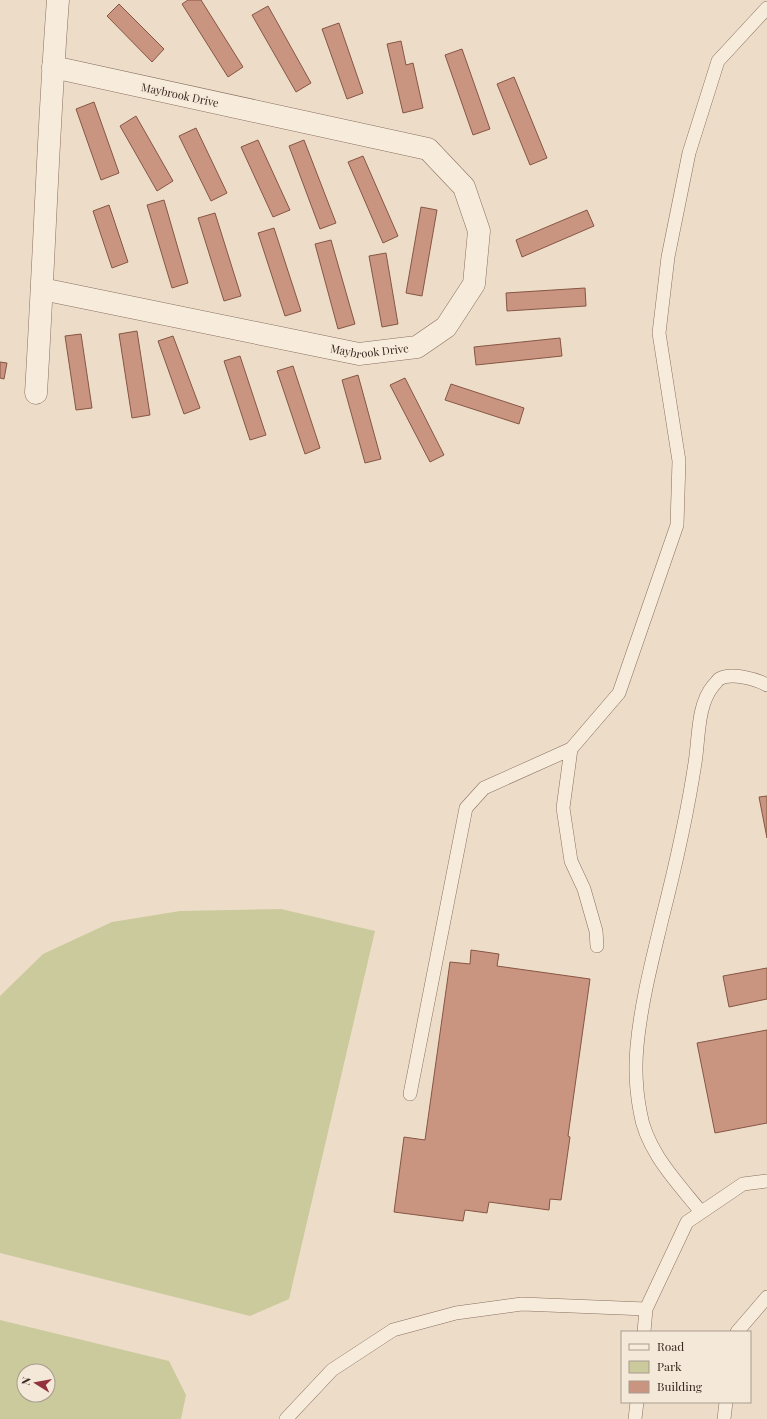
<svg xmlns="http://www.w3.org/2000/svg" width="767" height="1419" viewBox="0 0 767 1419" font-family="'Playfair Display',serif">
  <style>
    .green { fill: #caca9c; fill-rule: evenodd }
    .building { fill: #c99580; stroke: #865645 }
    .lines { fill: none; stroke-linecap: round; stroke-linejoin: round }
    .service-casing { stroke: #886f5e; stroke-width: 14 }
    .minor-casing { stroke: #886f5e; stroke-width: 23 }
    .service { stroke: #f7ebdb; stroke-width: 13 }
    .minor { stroke: #f7ebdb; stroke-width: 22 }
    .labels { text-anchor: middle; stroke-width: 3.5; stroke-linejoin: round; paint-order: stroke }
    .street-label { font-size: 11px; fill: #392921; stroke: #f4e8d8 }
  </style>
  <rect width="100%" height="100%" fill="#edddc8"/>
  <path class="green" d="M281,909l94,22 -86,368 -39,17 -250,-63v-257l43,-42 69,-32 68,-11z
    M0,1320l169,41 17,34 -5,24h-181zM24,1371h24v24h-24z"/>
  <path class="building" d="M188,0h13l42,67 -15,10 -46,-73z
    M119,4l45,45 -12,13 -45,-46z
    M268,6l43,77 -15,9 -44,-77z
    M339,23l24,70 -16,6 -25,-70z
    M401,41l5,24 7,-2 10,45 -20,5 -16,-69z
    M462,49l28,80 -17,6 -28,-80z
    M514,77l33,81 -17,7 -33,-81z
    M94,102l25,71 -18,7 -25,-71z
    M136,116l37,65 -16,10 -37,-65z
    M196,128l31,65 -16,8 -32,-65z
    M258,140l32,70 -17,7 -32,-70z
    M304,140l32,83 -16,6 -31,-83z
    M363,156l35,80 -15,7 -35,-81z
    M164,200l24,83 -16,5 -25,-83z
    M109,205l19,57 -16,6 -19,-57z
    M421,207l16,3 -15,86 -16,-3z
    M587,210l7,16 -72,31 -6,-17z
    M215,213l26,83 -17,5 -26,-83z
    M274,228l27,83 -16,5 -27,-83z
    M331,240l24,84 -17,5 -23,-85z
    M386,253l12,71 -16,3 -13,-71z
    M585,288l1,18 -79,5 -1,-18z
    M137,331l13,84 -18,3 -13,-84z
    M81,334l11,74 -16,2 -11,-74z
    M173,336l27,72 -16,6 -26,-73z
    M560,338l2,18 -86,9 -2,-18z
    M240,356l26,79 -16,5 -26,-79z
    M0,362l7,1 -3,16 -4,-1z
    M293,366l27,82 -15,6 -28,-83z
    M358,375l23,84 -16,4 -23,-83z
    M405,378l39,77 -14,7 -40,-77z
    M451,384l73,24 -5,16 -74,-24z
    M767,796v42l-8,-41z
    M471,950l28,4 -2,12 93,13 -22,157 2,1 -9,63 -11,-1 -1,11 -60,-8 -2,11 -22,-3 -2,11 -69,-9 10,-75 21,3 25,-178 20,2z
    M767,968v31l-38,8 -6,-31z
    M767,1030v93l-52,10 -18,-90z"/>
  <g class="lines">
    <defs>
      <path id="service" d="M571,749l-8,59 8,53 13,28 12,42 1,15
        M410,1094l56,-286 18,-20 87,-39 48,-56 58,-168 2,-64 -20,-128 9,-76 21,-104 29,-92 49,-53
        M701,1212c-24,-30 -55,-61 -61,-101 -4,-21 -5,-44 -3,-65 4,-43 15,-85 25,-127 13,-51 25,-103 33,-156 4,-24 2,-58 18,-77 2,-2 4,-5 6,-7 12,-7 37,0 48,6
        M644,1332l2,-23 41,-87 56,-38 24,-3
        M737,1332l30,-35
        M286,1419l46,-49 61,-40 63,-17 66,-9 124,5
        M635,1419l2,-17
        M724,1419l2,-17"/>
      <g id="minor">
        <path id="s1" d="M42,289l317,65 58,-7 29,-20 28,-43 5,-53 -15,-44 -36,-38 -375,-82"/>
        <path d="M36,393c8,-131 12,-262 22,-393"/>
      </g>
    </defs>
    <use href="#service" class="service-casing"/>
    <use href="#minor" class="minor-casing"/>
    <use href="#service" class="service"/>
    <use href="#minor" class="minor"/>
  </g>
  <g class="labels">
    <g class="street-label">
      <text transform="translate(180 95) rotate(12)" y="4">Maybrook Drive</text>
      <text dy="4" stroke="none"><textPath href="#s1" startOffset="334">Maybrook Drive</textPath></text>
    </g>
  </g>
  <rect x="621" y="1331" width="130" height="72" fill="#f4e8d8" stroke="#a99c8f"/>
  <rect x="629" y="1344" width="20" height="6" fill="#f7ebdb" stroke="#a99c8f"/>
  <text x="657" y="1351" font-size="12" fill="#392921">Road</text>
  <rect x="629" y="1361" width="20" height="12" fill="#caca9c" stroke="#a99c8f"/>
  <text x="657" y="1371" font-size="12" fill="#392921">Park</text>
  <rect x="629" y="1381" width="20" height="12" fill="#c99580" stroke="#a99c8f"/>
  <text x="657" y="1391" font-size="12" fill="#392921">Building</text>
  <g transform="translate(36 1383) rotate(281)"><circle r="19" fill="#f4e8d8" stroke="#a99c8f"/>
  <path d="M0-3L7 15L0 10L-7 15Z" fill="#94313e"/>
  <text y="-6" font-size="11" font-weight="bold" text-anchor="middle" fill="#392921">N</text>
  </g>
</svg>
